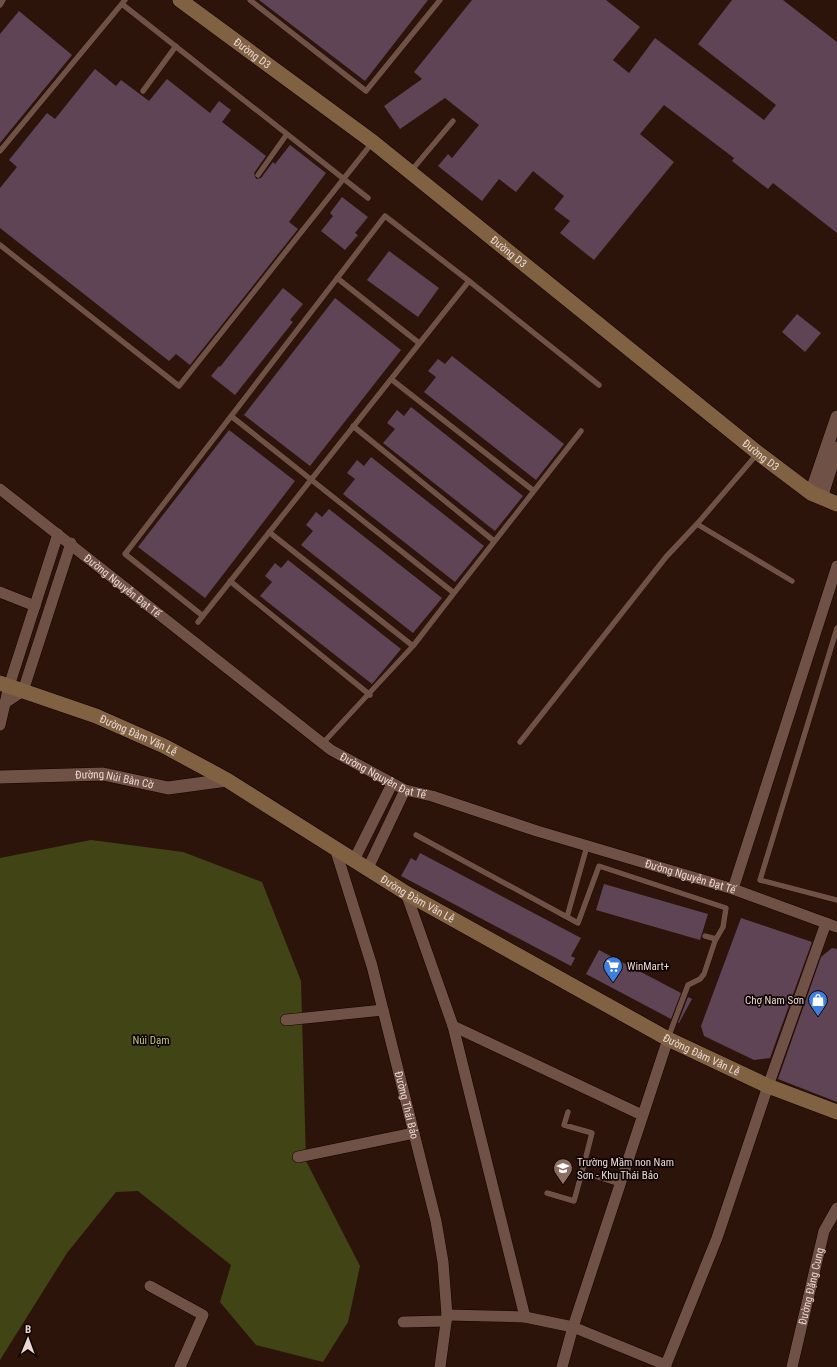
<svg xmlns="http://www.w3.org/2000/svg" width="837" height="1367" viewBox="0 0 837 1367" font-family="'Roboto Condensed',sans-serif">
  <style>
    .forest { fill: #414516 }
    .building { fill: #5e4454 }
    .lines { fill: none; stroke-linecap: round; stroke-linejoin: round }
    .service-casing { stroke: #140200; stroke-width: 6 }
    .minor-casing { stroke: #140200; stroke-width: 12 }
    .tertiary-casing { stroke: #140200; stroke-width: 14 }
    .secondary-casing { stroke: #140200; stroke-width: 16 }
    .service { stroke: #6f5146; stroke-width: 5.5 }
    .minor { stroke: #6f5146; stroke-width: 11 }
    .tertiary { stroke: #6f5146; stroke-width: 13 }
    .secondary { stroke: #806142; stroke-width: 15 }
    .labels { text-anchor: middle; stroke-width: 3.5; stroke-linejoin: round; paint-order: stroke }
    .street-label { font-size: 11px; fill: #ebd8d2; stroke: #0e0402 }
    .poi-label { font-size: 11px; fill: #ebd8d2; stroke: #0e0402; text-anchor: start }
    .park-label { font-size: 11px; fill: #bfc87d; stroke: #0e0402 }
  </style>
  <rect width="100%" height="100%" fill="#2d140b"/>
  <path class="forest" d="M91,840l92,12 79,30 39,99 5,180 54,105 -12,56 -25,40 -67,-17 -36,-43 11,-37 -93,-74 -22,1 -49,61 -67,107v-502z"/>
  <path class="building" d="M259,0h169l-63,81z
    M472,0h134l34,27 -27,33 16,13 26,-35 109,82 12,-15 -78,-61 34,-44h51l54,42v191l-64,-50 -5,6 -36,-28 2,-3 -70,-53 -24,29 34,28 -80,98 -34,-27 10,-12 -16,-12 10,-13 -31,-25 -17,21 -17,-13 -17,22 -44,-35 10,-12 4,4 27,-33 -34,-27 -45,31 -16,-23 38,-27 -8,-7z
    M19,11l53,44 -72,88v-109z
    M95,69l21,17 5,-6 28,21 18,-22 43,34 9,-12 12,9 -9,12 44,34 -12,17 2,6 5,-1 12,-16 2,2 15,-19 36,28 -37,49 9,7 -108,136 -14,-11 -7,7 -169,-133v-40l17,-21 -8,-7 38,-47 8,6z
    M342,197l26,20 -13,16 3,2 -13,15 -24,-19 12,-15 -3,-3z
    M389,251l50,37 -21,29 -51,-37z
    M283,288l20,16 -13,16 3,2 -58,73 -24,-19 8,-10 1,1z
    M335,298l66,52 -91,116 -66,-51z
    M797,314l24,19 -16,19 -23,-20z
    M452,356l112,88 -28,36 -112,-88 12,-15 -8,-6 10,-12 7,5z
    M411,407l112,89 -28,35 -112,-88 12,-14 -8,-6 10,-13 7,6z
    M229,430l66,51 -90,117 -67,-51z
    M371,457l113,89 -29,36 -112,-88 12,-15 -8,-6 10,-13 7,6z
    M329,509l113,89 -29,35 -112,-88 12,-14 -7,-6 10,-13 6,5z
    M288,560l113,89 -29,35 -112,-88 12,-14 -7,-6 10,-13 6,5z
    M420,853l161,85 -10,18 4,2 -4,8 -170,-90 10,-18 5,3z
    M604,884l104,30 -8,26 -104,-30z
    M741,918l71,24 -42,116 -16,2 -50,-24 -3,-10z
    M832,948l5,1v153l-59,-23 43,-122z
    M599,950l82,43 -10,26 -85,-45z
    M688,997l4,2 -13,24h-1z"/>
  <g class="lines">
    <defs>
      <path id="service" d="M250,0l116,91 74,-91
        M122,4l246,194
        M0,5l3,-5
        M143,91l33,-45
        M0,151l125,-151
        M411,171l42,-50
        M258,175l29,-41
        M0,245l179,141 193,-243
        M337,278l82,65
        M391,379l143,112
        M231,416l223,177 -41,53 -90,97
        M353,426l141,115
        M697,524l95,57
        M269,532l144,114
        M230,581l140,114
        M454,593l127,-162
        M203,616l-78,-62 260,-338 84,65
        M198,622l271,-341 130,104
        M837,628l-77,252 77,20
        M520,742l146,-185 31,-33 61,-71
        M416,835l162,88 21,-57 127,42 -3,19 -8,14 -11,33 -4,5 -12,6 -20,53
        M567,917l20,-71
        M705,936l11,3
        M568,1112l-4,13 28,8 -10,39
        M547,1193l27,8 8,-29 38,12"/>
      <g id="minor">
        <path id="s1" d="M0,489l331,261 74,40 27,6 105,35 196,58 104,38"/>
        <path d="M0,592l35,14"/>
        <path d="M5,703l18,-12 48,-148"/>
        <path d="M0,725l9,-39 49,-152"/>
        <path id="s2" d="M335,848l37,118 64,255 7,41 4,53 -7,52"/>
        <path d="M354,860l38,-76"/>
        <path d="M368,868l37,-78"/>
        <path d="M733,889l104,-323"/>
        <path d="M406,893l47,133 72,291"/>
        <path d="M286,1020l97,-10"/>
        <path d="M453,1026l189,89"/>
        <path d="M298,1157l116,-24"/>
        <path d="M150,1286l53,29 -23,52"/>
        <path d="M447,1315l78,2 48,10 93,38"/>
        <path d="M403,1322l43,-1"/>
        <path d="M562,1367l11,-40 95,-288"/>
        <path d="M665,1367l52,-129 51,-152 58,-163"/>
        <path id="s3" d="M792,1367l32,-136 13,-23"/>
      </g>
      <g id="tertiary">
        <path d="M811,493l26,-76"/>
        <path d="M821,498l16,-50"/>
        <path id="s4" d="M0,777l103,-3 65,14 59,-8"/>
      </g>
      <g id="secondary">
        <path id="s5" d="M180,0l193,142 385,311 53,40 26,11"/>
        <path id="s6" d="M0,683l96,33 68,30 63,34 179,113 262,146 100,47 69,26"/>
      </g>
    </defs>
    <use href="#service" class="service-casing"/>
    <use href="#minor" class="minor-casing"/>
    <use href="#tertiary" class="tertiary-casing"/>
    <use href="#secondary" class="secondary-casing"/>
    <use href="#service" class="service"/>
    <use href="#minor" class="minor"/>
    <use href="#tertiary" class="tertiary"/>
    <use href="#secondary" class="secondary"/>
  </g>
  <defs>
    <symbol id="supermarket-pin" viewBox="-11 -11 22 30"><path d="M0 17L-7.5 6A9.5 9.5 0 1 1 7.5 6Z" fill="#3f7fe0" stroke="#0e0402"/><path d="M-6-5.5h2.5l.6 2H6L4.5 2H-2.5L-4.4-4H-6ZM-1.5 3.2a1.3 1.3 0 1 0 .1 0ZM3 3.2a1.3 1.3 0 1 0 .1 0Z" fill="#fff"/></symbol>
    <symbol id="shop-pin" viewBox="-11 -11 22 30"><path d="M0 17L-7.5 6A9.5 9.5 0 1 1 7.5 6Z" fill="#3f7fe0" stroke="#0e0402"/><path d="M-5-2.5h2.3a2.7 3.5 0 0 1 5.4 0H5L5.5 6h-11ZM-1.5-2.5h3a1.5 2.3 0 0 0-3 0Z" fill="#fff"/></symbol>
    <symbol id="school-pin" viewBox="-11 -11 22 30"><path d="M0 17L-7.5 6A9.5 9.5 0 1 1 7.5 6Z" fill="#8d6e63" stroke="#0e0402"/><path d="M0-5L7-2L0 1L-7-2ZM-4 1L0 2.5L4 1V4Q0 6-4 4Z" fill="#fff"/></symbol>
  </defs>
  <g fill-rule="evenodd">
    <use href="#supermarket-pin" x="602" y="955" width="22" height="30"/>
    <use href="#shop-pin" x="807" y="989" width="22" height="30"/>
    <use href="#school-pin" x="552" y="1157" width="22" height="30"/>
  </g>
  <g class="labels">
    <g class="street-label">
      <text dy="4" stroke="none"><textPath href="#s5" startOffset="90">Đường D3</textPath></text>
      <text dy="4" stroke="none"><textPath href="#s5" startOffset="414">Đường D3</textPath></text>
      <text dy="4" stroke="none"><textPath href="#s5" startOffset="738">Đường D3</textPath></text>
      <text dy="4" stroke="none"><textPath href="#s1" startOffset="156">Đường Nguyễn Đạt Tế</textPath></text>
      <text dy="4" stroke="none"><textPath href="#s6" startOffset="148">Đường Đàm Văn Lễ</textPath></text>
      <text dy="4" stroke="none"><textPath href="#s1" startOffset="480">Đường Nguyễn Đạt Tế</textPath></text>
      <text dy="4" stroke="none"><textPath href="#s4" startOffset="115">Đường Núi Bàn Cờ</textPath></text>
      <text dy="4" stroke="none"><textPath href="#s1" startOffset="804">Đường Nguyễn Đạt Tế</textPath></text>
      <text dy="4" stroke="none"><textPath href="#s6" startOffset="472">Đường Đàm Văn Lễ</textPath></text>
      <text dy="4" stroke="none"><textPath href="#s6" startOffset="796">Đường Đàm Văn Lễ</textPath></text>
      <text dy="4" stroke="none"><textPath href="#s2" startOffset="267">Đường Thái Bảo</textPath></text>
      <text dy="4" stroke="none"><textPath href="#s3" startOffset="83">Đường Đặng Cung</textPath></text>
    </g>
    <g class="poi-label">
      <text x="627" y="970">WinMart+</text>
      <text x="804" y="1004" text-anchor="end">Chợ Nam Sơn</text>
      <text x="577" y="1166">Trường Mầm non Nam<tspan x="577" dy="13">Sơn - Khu Thái Bảo</tspan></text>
    </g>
    <g class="park-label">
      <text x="151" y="1044">Núi Dạm</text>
    </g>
  </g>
  <g transform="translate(28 1339) rotate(1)" stroke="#0e0402" stroke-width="3" paint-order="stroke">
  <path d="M0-3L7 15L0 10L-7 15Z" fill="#ebd8d2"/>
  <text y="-6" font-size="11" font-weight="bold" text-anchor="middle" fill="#ebd8d2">B</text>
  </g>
</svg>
